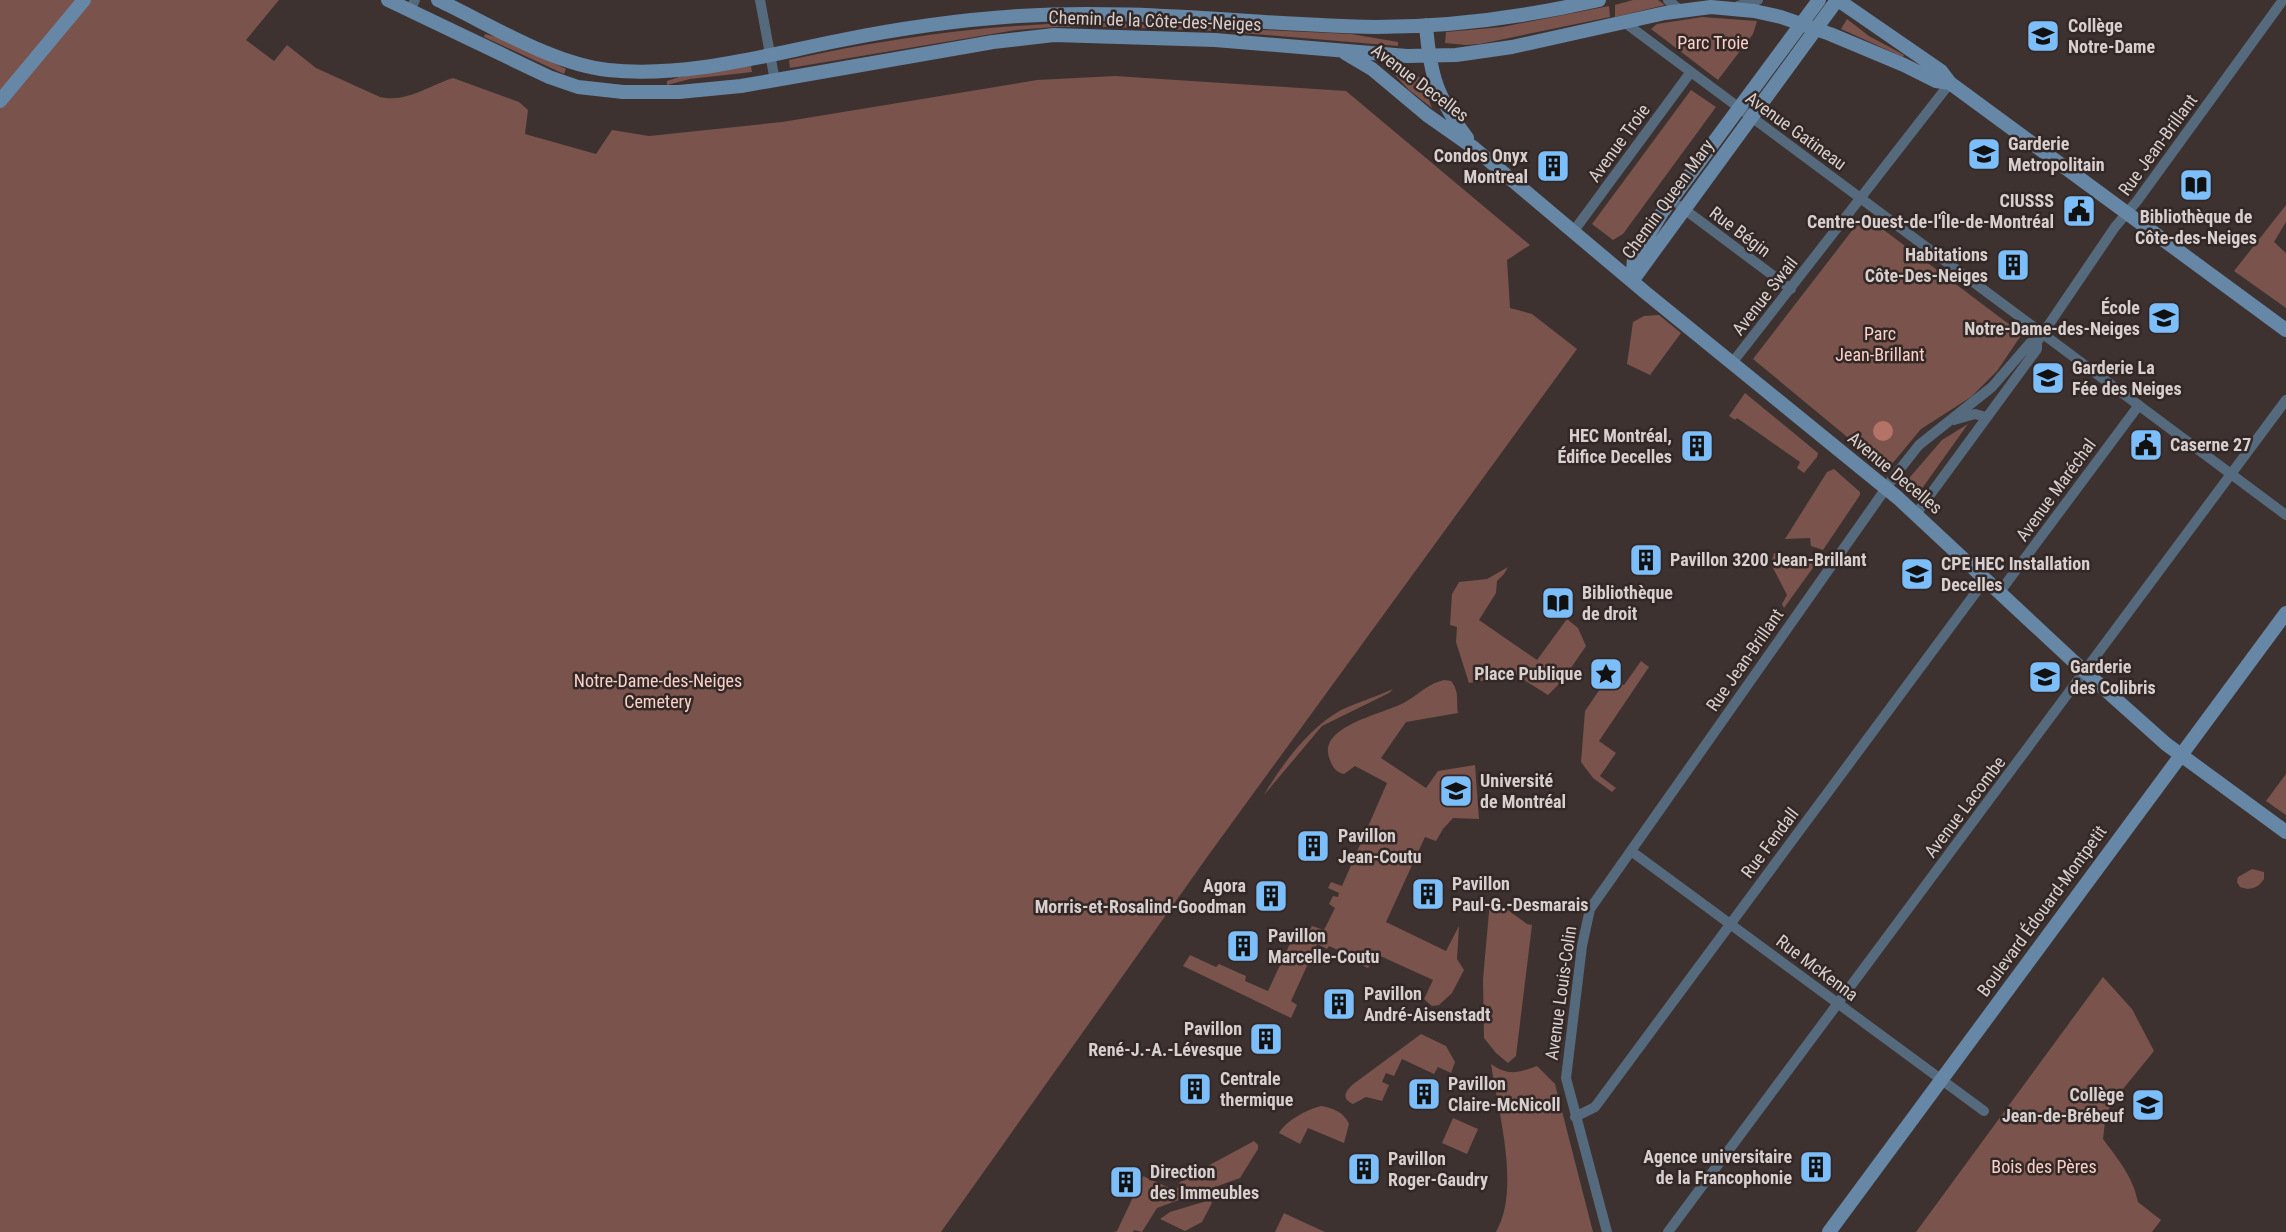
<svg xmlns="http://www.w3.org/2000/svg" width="2286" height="1232" viewBox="0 0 2286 1232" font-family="'Roboto Condensed',sans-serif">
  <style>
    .green { fill: #79534c }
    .water { fill: #b57266 }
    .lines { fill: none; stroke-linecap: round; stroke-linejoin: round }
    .street { stroke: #566a7e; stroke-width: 10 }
    .secondary { stroke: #6687a6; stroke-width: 14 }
    .labels { text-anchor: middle; stroke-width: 5; stroke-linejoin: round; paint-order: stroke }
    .street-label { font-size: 18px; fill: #d7d0ce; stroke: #332826 }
    .poi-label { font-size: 18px; font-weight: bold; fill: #d7d0ce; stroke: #332826; text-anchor: start }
    .park-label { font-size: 18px; fill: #fad1c9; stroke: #332826 }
  </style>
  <rect width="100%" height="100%" fill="#3d3230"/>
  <path class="green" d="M0,0h279l-33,40 28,21 13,-16 29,23 64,29c26,6 48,-11 73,-19l66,24 9,8 -3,24 71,20 16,-24 37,6 133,-14 255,-42 78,-4 231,15 184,154 -23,15 3,48 22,6 45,35 -367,504 -269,379h-941z
    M1633,0h25l7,5 -50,12v-12z
    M1609,6l1,11 -130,27 -14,1 -21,-2 1,-11 56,-5z
    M1702,17l55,4 -4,13 -35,46 -67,-51 6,-5z
    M1847,19l22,17 35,19 -1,2 -62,-28z
    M1080,23h28v4h-54l-38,3 -226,38 -1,-8c96,-21 192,-35 291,-37z
    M1110,23l241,11 47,8v4l-180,-15 -108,-4z
    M485,34l16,4 65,31 -2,5 -80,-37z
    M751,66l1,6 -62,7 -23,6v-4l12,-4z
    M1395,75l25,2 12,31 -23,-18z
    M1691,90l25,17 -93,127 -10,6 -21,-16z
    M2286,205v17l-12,20 12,11v55l-52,-37z
    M1864,215l158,119 -25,37 -26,26 -50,32 -34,41 -134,-111z
    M1659,315l22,18 -31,42 -23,-11 6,-42 11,-6z
    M1745,393l73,60 -1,4 -13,16 -7,-5 3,-6 -63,-44 -2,2 -6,-4z
    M1968,424l-50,70 -14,-10 38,-44z
    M1834,469l26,23v3l-37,55 -12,-4 -1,-8 -25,1 42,-67z
    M1774,553l7,1 1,8 26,2 3,-8 9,2 -36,50 -2,-4 5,-9 -16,-31z
    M1508,567l-4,7 -7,7 -1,12 -17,27 58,40 30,-41 11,9 8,18 -24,35 -14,14 -32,-20 -47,8 -13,-41 1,-15 -7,-2 2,-31 7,-12 28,-3z
    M1641,661l8,6 -50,74 17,12 -16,23 16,12 -4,4 -19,-14 -12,-16 4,-51 19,-28 20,2z
    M1444,680l7,1c9,11 5,20 7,32l-52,9 -25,36 45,30 12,-17 37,-6 4,54 -26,-1 -10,11 -7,12 -11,-4 -39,85 60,29 13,-25 -2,33 7,11 -12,23 -13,12 -7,1 -8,-7 9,-19 -57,-26 -8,14 -16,-7 1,-4 -24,-11 -2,3 -10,-5 -26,57 6,4 -6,13 -108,-52 7,-11 26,12 3,-3 27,12 -1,5 23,10 25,-54 11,2 8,-13 12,4 11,-22 -6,-4 4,-8 5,1 1,-4 -11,-5 3,-6 11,4 45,-103 -32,-17 -11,8c-8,-2 -11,-6 -14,-14 -15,-35 57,-46 77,-59 13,-8 21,-17 37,-21z
    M1393,689l-4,4 -67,33 -58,69c18,-31 45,-67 77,-85 17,-8 35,-13 52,-21z
    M2286,774v41l-20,-14z
    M2252,869l12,3v7c-6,9 -13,12 -24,8l-3,-5 1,-5z
    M1490,901l7,1 30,22 5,1 -16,131 -8,7 -12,-10 -12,-15 -1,-59z
    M2103,977l29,32 22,42 -31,38 -17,24 -3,26c15,20 30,38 35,63l23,18 -9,12h-236z
    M1421,1034l25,12 9,16 -4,11 -13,-6 -4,7 -32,-15 -8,17 -8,-3 -4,9 7,3 -7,16 -16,-4 -13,7c-11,-5 -9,-11 -1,-19z
    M1491,1064c17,12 27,9 46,2l18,18 38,148h-97c25,-44 2,-120 -5,-168z
    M1321,1106c12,2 23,6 28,18l-5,19 -36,-15 -8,16 -21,-11c8,-13 27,-23 42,-27z
    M1453,1118l25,11 -11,25 -25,-11z
    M1254,1141l4,4v4l-18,29 -83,30 -15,24 -8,-2 -1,2h-19l3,-1 26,-55 33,15 4,-9 24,-11v-3z
    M1210,1200l2,3 -10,19 -17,9 -25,-12 10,-7z
    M1284,1213l4,2 37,17h-50z"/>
  <path class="water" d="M1873 431a10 10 0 1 1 20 0a10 10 0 1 1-20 0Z"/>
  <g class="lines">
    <path class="street" d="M760,0l15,81
      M1668,0l12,10
      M1738,6l20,-6
      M410,10l5,-10
      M1624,22l662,493
      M1680,206l111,83
      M1573,232l117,-159
      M1732,363l218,-280
      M1954,420l21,-6 11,3
      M1916,514l121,-165v-7l78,-115 22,-26 146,-201
      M1999,593l140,-188
      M1631,851l353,260
      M1575,1117l20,-10 390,-527
      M1607,1232l-41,-154 16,-132 8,-37 306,-435 23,-29 73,-58 38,-44 7,-1
      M1668,1232l618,-832"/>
    <path class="secondary" d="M388,0l161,77 29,10 45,5h56l62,-6 252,-44 61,-7 161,5 192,16 49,-1 56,-8 153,-34 46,-6 43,4 27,6 49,17 74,31 32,16 14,2
      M438,0c51,24 114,64 170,70 77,8 154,-14 229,-29 59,-12 121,-21 182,-25 118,-8 238,9 356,11 76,0 150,-10 224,-27
      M1838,0l103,71 9,12 336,247
      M1426,25c4,51 11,72 41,113
      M1345,53l27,16 55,46 47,33 172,145 252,205 174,162 94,84 120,88
      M0,101l84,-101
      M1632,281l205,-281
      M1632,281l2,-22 29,-48 156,-211
      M1829,1232l457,-619"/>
  </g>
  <defs>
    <symbol id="school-square" viewBox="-11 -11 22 22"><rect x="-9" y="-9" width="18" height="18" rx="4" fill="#7cbef9" stroke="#332826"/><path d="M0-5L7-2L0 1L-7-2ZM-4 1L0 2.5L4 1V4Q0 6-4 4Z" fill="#111"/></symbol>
    <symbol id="building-square" viewBox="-11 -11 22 22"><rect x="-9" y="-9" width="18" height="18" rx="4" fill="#7cbef9" stroke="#332826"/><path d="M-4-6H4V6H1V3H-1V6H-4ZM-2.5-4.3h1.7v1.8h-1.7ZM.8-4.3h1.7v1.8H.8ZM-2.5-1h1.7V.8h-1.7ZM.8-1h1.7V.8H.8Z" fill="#111"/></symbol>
    <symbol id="library-square" viewBox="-11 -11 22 22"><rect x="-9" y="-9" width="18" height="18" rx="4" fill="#7cbef9" stroke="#332826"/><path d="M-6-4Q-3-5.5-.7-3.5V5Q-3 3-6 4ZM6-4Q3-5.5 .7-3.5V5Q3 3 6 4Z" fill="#111"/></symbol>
    <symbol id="civic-square" viewBox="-11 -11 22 22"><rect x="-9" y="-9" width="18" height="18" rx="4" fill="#7cbef9" stroke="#332826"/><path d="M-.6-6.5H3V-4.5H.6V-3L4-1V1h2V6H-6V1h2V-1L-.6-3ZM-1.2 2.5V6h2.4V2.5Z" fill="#111"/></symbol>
    <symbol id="sight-square" viewBox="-11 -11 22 22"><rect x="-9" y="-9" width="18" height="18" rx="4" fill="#7cbef9" stroke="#332826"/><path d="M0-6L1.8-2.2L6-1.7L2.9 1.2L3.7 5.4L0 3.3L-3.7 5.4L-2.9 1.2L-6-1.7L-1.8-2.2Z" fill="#111"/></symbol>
    <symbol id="university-square" viewBox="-11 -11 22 22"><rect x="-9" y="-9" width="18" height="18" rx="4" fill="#7cbef9" stroke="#332826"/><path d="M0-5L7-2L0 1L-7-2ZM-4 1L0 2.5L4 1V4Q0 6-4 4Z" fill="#111"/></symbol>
  </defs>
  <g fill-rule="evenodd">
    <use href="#school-square" x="2024" y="17" width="38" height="38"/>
    <use href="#school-square" x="1965" y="135" width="38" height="38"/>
    <use href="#building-square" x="1534" y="147" width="38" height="38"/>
    <use href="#library-square" x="2177" y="166" width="38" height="38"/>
    <use href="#civic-square" x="2060" y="192" width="38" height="38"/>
    <use href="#building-square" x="1994" y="246" width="38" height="38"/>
    <use href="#school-square" x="2145" y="299" width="38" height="38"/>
    <use href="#school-square" x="2029" y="359" width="38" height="38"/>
    <use href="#civic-square" x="2127" y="426" width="38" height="38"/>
    <use href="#building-square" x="1678" y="427" width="38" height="38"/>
    <use href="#building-square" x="1627" y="541" width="38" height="38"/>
    <use href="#school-square" x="1898" y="555" width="38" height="38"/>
    <use href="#library-square" x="1539" y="584" width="38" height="38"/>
    <use href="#sight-square" x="1587" y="655" width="38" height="38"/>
    <use href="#school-square" x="2026" y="658" width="38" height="38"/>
    <use href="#university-square" x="1437" y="772" width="38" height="38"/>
    <use href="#building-square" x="1294" y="827" width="38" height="38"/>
    <use href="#building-square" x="1409" y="875" width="38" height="38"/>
    <use href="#building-square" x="1252" y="877" width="38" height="38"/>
    <use href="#building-square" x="1224" y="927" width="38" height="38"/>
    <use href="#building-square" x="1320" y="985" width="38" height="38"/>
    <use href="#building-square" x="1247" y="1020" width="38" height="38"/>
    <use href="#building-square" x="1176" y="1070" width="38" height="38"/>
    <use href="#building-square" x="1405" y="1075" width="38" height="38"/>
    <use href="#school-square" x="2129" y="1086" width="38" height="38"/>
    <use href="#building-square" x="1797" y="1148" width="38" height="38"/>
    <use href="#building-square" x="1345" y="1150" width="38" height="38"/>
    <use href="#building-square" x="1107" y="1163" width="38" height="38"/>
  </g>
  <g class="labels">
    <g class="street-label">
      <text transform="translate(1155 21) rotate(2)" y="6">Chemin de la Côte-des-Neiges</text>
      <text transform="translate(1420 83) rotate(37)" y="6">Avenue Decelles</text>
      <text transform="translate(1796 131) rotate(36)" y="6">Avenue Gatineau</text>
      <text transform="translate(1619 143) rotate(-54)" y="6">Avenue Troie</text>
      <text transform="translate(2158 145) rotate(-54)" y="6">Rue Jean-Brillant</text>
      <text transform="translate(1668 199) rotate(-54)" y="6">Chemin Queen Mary</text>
      <text transform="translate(1740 232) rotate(37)" y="6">Rue Bégin</text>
      <text transform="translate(1765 296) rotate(-52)" y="6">Avenue Swail</text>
      <text transform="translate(1895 473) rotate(40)" y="6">Avenue Decelles</text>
      <text transform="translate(2056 490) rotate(-54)" y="6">Avenue Maréchal</text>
      <text transform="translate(1745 660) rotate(-55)" y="6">Rue Jean-Brillant</text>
      <text transform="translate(1965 807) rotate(-53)" y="6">Avenue Lacombe</text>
      <text transform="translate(1770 843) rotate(-53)" y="6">Rue Fendall</text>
      <text transform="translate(2042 911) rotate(-54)" y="6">Boulevard Édouard-Montpetit</text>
      <text transform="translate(1817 968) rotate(37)" y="6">Rue McKenna</text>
      <text transform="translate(1561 993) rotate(-82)" y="6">Avenue Louis-Colin</text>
    </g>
    <g class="poi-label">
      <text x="2068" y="32">Collège<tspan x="2068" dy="21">Notre-Dame</tspan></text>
      <text x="2008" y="150">Garderie<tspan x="2008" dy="21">Metropolitain</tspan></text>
      <text x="1528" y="162" text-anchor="end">Condos Onyx<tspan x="1528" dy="21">Montreal</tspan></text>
      <text x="2054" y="207" text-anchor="end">CIUSSS<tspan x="2054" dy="21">Centre-Ouest-de-l'Île-de-Montréal</tspan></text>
      <text x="2196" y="223" text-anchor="middle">Bibliothèque de<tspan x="2196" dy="21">Côte-des-Neiges</tspan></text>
      <text x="1988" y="261" text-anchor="end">Habitations<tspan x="1988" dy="21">Côte-Des-Neiges</tspan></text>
      <text x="2140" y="314" text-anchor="end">École<tspan x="2140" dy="21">Notre-Dame-des-Neiges</tspan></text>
      <text x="2072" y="374">Garderie La<tspan x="2072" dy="21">Fée des Neiges</tspan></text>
      <text x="1672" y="442" text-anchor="end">HEC Montréal,<tspan x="1672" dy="21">Édifice Decelles</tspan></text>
      <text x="2170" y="451">Caserne 27</text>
      <text x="1670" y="566">Pavillon 3200 Jean-Brillant</text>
      <text x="1941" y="570">CPE HEC Installation<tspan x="1941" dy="21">Decelles</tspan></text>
      <text x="1582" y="599">Bibliothèque<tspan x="1582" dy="21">de droit</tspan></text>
      <text x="2070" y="673">Garderie<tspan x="2070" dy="21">des Colibris</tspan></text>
      <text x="1582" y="680" text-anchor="end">Place Publique</text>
      <text x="1480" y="787">Université<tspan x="1480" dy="21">de Montréal</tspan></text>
      <text x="1338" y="842">Pavillon<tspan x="1338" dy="21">Jean-Coutu</tspan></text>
      <text x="1452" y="890">Pavillon<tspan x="1452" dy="21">Paul-G.-Desmarais</tspan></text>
      <text x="1246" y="892" text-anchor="end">Agora<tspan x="1246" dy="21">Morris-et-Rosalind-Goodman</tspan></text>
      <text x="1268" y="942">Pavillon<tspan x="1268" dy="21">Marcelle-Coutu</tspan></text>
      <text x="1364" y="1000">Pavillon<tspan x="1364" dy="21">André-Aisenstadt</tspan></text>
      <text x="1242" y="1035" text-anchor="end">Pavillon<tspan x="1242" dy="21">René-J.-A.-Lévesque</tspan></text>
      <text x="1220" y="1085">Centrale<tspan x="1220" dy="21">thermique</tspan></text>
      <text x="1448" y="1090">Pavillon<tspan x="1448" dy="21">Claire-McNicoll</tspan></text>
      <text x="2124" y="1101" text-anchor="end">Collège<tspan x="2124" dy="21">Jean-de-Brébeuf</tspan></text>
      <text x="1792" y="1163" text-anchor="end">Agence universitaire<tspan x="1792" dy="21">de la Francophonie</tspan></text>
      <text x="1388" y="1165">Pavillon<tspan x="1388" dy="21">Roger-Gaudry</tspan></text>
      <text x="1150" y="1178">Direction<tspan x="1150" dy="21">des Immeubles</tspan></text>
    </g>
    <g class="park-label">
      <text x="1713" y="49">Parc Troie</text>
      <text x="1880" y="340">Parc<tspan x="1880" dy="21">Jean-Brillant</tspan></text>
      <text x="658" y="687">Notre-Dame-des-Neiges<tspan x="658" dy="21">Cemetery</tspan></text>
      <text x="2044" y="1173">Bois des Pères</text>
    </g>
  </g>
</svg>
